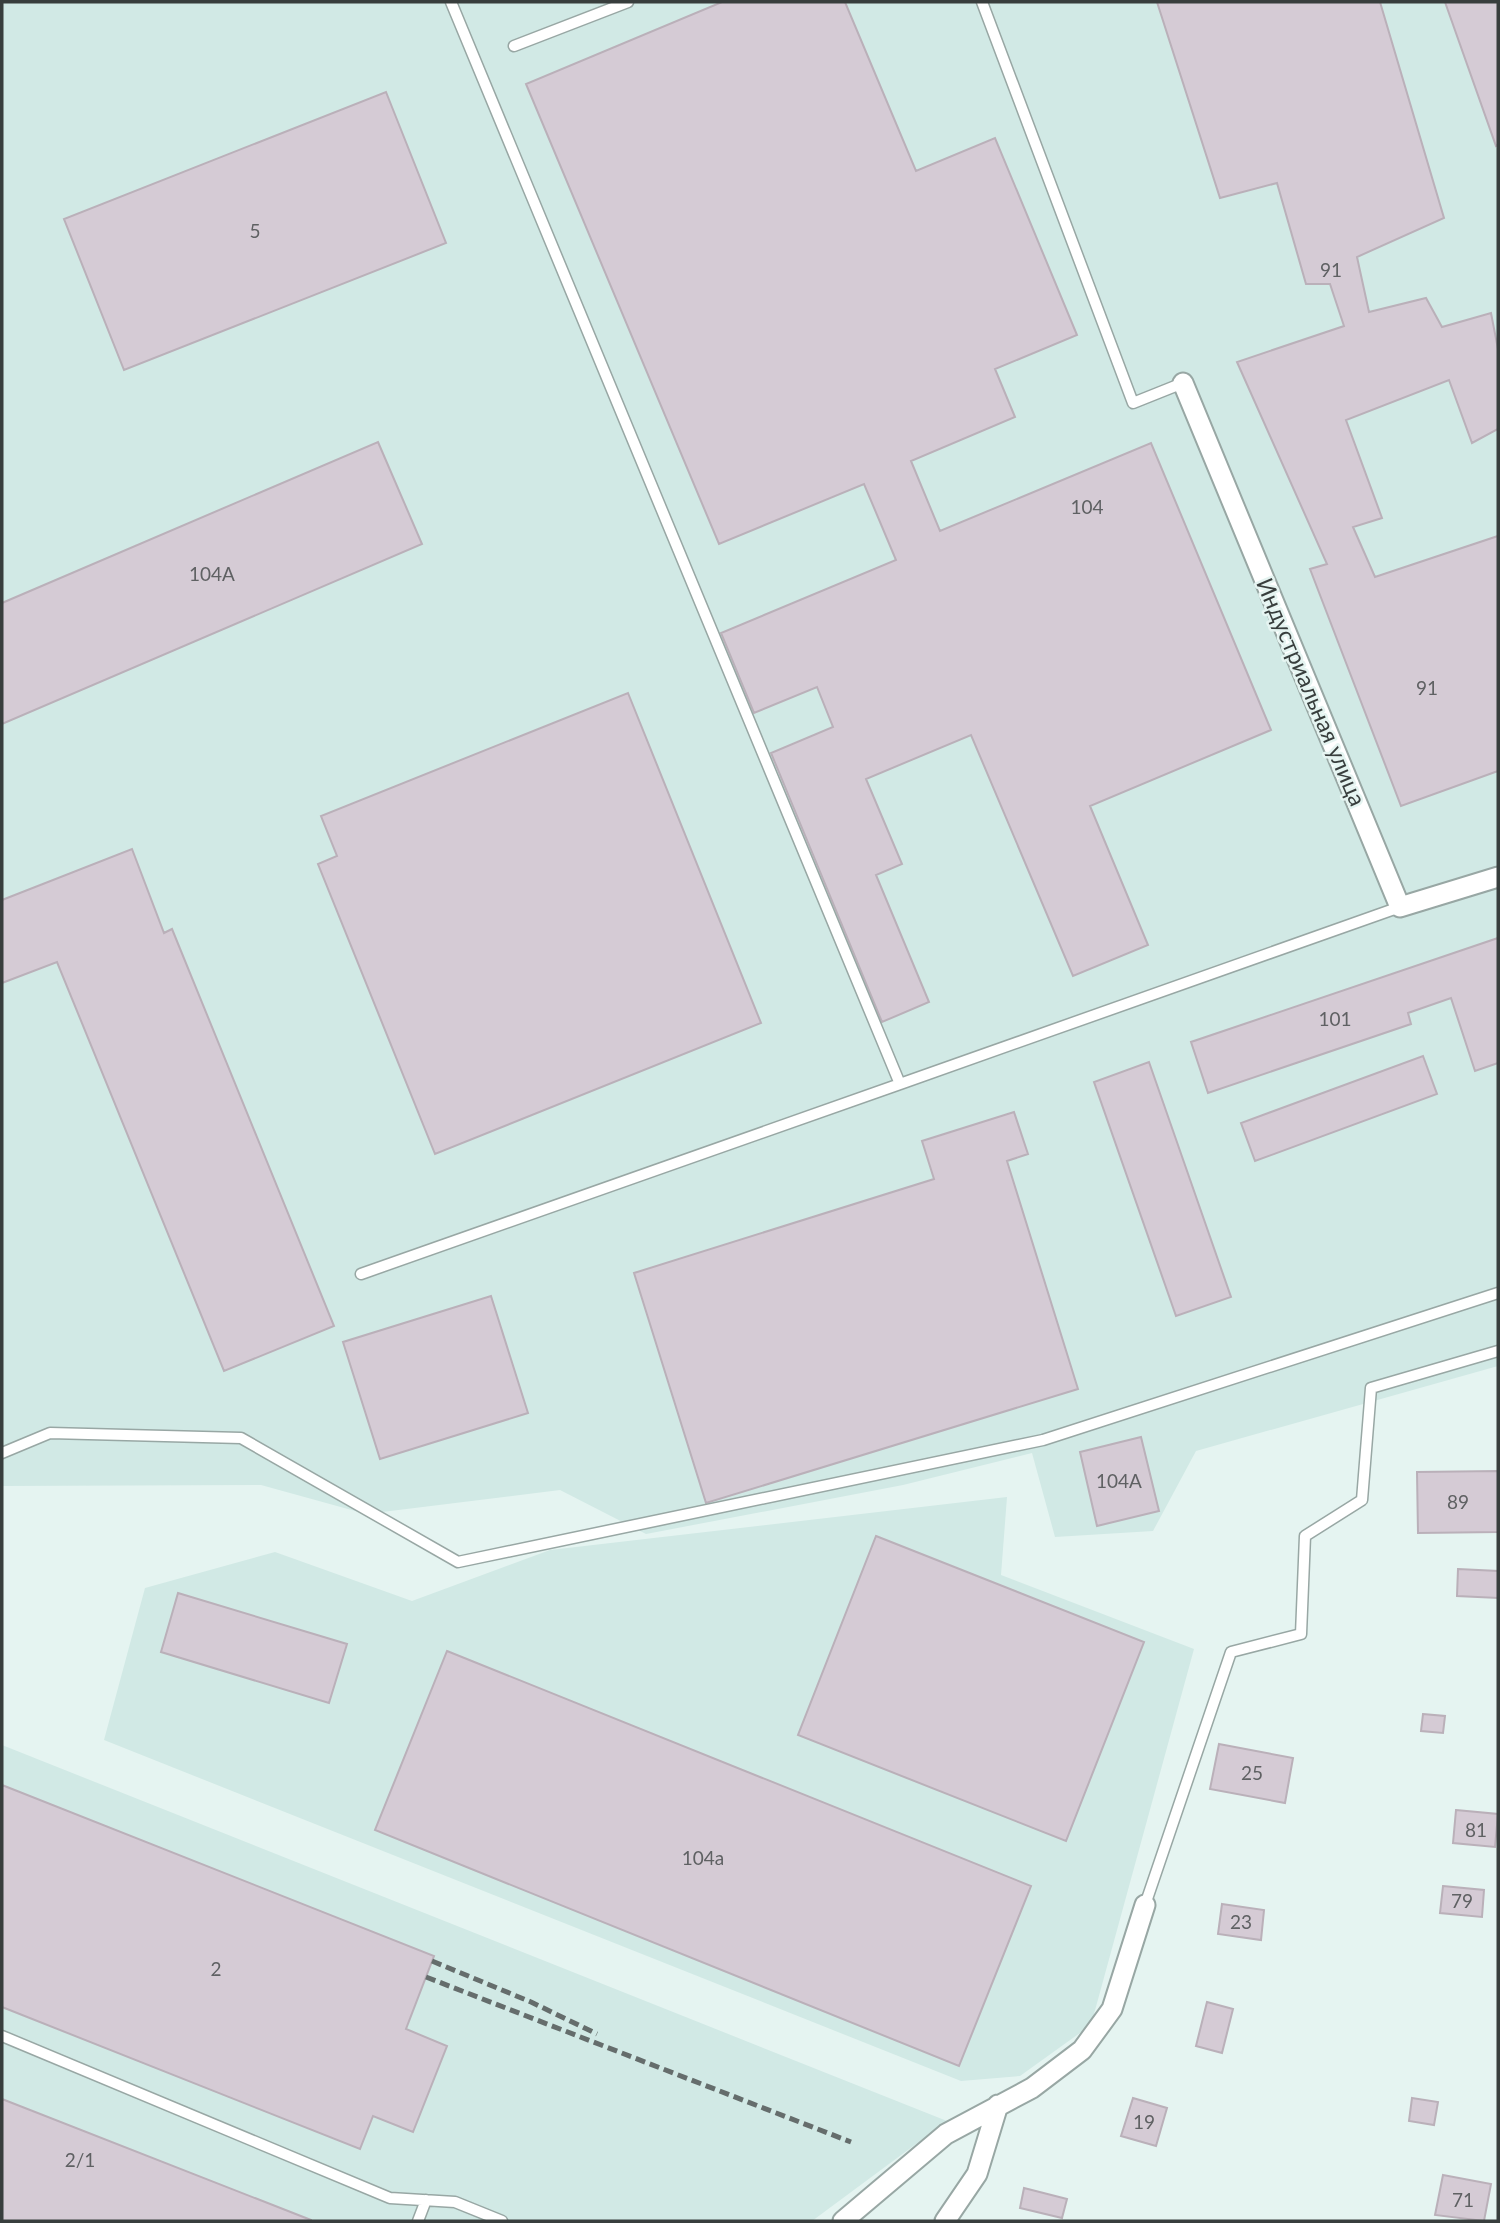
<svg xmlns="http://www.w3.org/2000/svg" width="1500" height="2223" viewBox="0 0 1500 2223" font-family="Lato,sans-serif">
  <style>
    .built { fill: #d1e9e5 }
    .building { fill: #d5cbd5; stroke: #bab0b9; stroke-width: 2 }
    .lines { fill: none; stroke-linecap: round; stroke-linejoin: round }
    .lane-casing { stroke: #98a7a4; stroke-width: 13 }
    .street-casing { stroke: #98a7a4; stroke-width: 23 }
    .lane { stroke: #fff; stroke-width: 10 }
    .street { stroke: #fff; stroke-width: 19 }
    .rail { stroke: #656d6c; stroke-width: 5; stroke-dasharray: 10 5; stroke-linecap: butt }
    .labels { text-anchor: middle; stroke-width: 5; stroke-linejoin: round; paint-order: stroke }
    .number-label { font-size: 19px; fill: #5f6163 }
    .street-label { font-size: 23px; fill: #383e3d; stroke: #e5f4f1 }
  </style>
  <rect width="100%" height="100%" fill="#e5f4f1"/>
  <path class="built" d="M2,2h1496v1364l-302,85 -43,80 -98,6 -23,-84 -129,32 -257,49 -86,-44 -194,24 -105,-29 -259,1z
    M1007,1497l-6,78 193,74 -103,376 -71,51 -59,5 -857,-341 41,-152 130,-36 137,49 138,-51z
    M2,1745l945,376 -135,100h-810z"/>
  <path class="building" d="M722,2h123l71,169 79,-33 82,197 -82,34 20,48 -104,44 29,70 211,-88 120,287 -181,76 58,139 -75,31 -102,-241 -105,44 36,85 -26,11 53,127 -47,20 -111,-269 62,-26 -16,-40 -63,26 -33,-80 175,-73 -32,-76 -145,60 -193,-460z
    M1157,2h223l64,216 -87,39 12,55 57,-14 16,29 49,-14 7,36v80l-26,14 -23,-63 -103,40 36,98 -29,9 22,50 123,-41v235l-97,35 -91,-237 17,-5 -90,-202 107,-36 -14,-42h-24l-29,-101 -57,15z
    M1445,2h53v143l-2,1z
    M386,92l60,151 -322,127 -60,-151z
    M378,442l44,102 -420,180v-121z
    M628,693l133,330 -326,131 -117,-290 19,-8 -16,-40z
    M132,849l32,84 8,-4 162,397 -110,45 -167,-409 -55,21v-83z
    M1498,938v125l-23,8 -24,-73 -43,15 3,11 -203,69 -17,-51z
    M1423,1056l14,38 -182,67 -14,-38z
    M1149,1062l82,235 -55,19 -82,-234z
    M1014,1112l14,42 -21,7 71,228 -372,114 -72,-230 300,-94 -12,-38z
    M491,1296l37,117 -148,46 -37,-117z
    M1141,1437l18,74 -62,15 -17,-74z
    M1498,1471v61l-80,1 -1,-61z
    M876,1536l268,106 -78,199 -268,-106z
    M1458,1569l40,2v27l-41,-2z
    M178,1593l169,51 -18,59 -168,-51z
    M447,1651l584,235 -72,180 -584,-236z
    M1423,1714l22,2 -2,17 -22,-2z
    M1219,1744l74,14 -8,45 -75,-14z
    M2,1785l432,171 -28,73 41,17 -34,86 -40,-16 -13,33 -358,-142z
    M1456,1810l42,4 -3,33 -42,-4z
    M1443,1886l41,4 -2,27 -42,-4z
    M1222,1904l42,6 -3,30 -43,-6z
    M1207,2002l26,7 -11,44 -26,-7z
    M1133,2098l34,10 -11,38 -35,-10z
    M1412,2098l26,4 -4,23 -25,-4z
    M2,2099l309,121v1h-309z
    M1443,2175l48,9 -7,37 -49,-6z
    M1024,2188l43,11 -5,19 -42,-10z"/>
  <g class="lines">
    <defs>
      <path id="lane" d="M451,2l449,1082 500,-177
        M982,2l151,401 50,-20
        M514,46l114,-44
        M361,1274l539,-190
        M2,1453l48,-20 191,5 217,124 585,-122 455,-147
        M1145,1905l86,-253 70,-18 4,-98 57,-36 9,-112 127,-37
        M2,2036l388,162 65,4 47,19
        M418,2221l8,-21"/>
      <path id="street" d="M1183,383l217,524 98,-30
        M843,2221l103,-87 86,-46 50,-38 30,-41 33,-104
        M945,2221l32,-47 21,-69"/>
    </defs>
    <use href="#lane" class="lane-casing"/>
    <use href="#street" class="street-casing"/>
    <use href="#lane" class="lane"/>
    <use href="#street" class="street"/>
    <path class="rail" d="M432,1961l99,41 66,32
      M426,1977l425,165"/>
  </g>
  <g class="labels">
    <g class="number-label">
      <text x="255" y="238">5</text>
      <text x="1331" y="277">91</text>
      <text x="1087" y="514">104</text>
      <text x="212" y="581">104А</text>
      <text x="1427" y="695">91</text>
      <text x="1335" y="1026">101</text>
      <text x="1119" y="1488">104А</text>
      <text x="1458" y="1509">89</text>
      <text x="1252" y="1780">25</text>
      <text x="1476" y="1837">81</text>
      <text x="703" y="1865">104а</text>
      <text x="1462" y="1908">79</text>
      <text x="1241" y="1929">23</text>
      <text x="216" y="1976">2</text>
      <text x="1144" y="2129">19</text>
      <text x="80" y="2167">2/1</text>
      <text x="1463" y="2207">71</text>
    </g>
    <g class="street-label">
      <text transform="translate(1311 692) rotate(67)" y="8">Индустриальная улица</text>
    </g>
  </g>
  <rect width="1500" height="2223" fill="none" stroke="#383e3d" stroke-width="7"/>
</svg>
